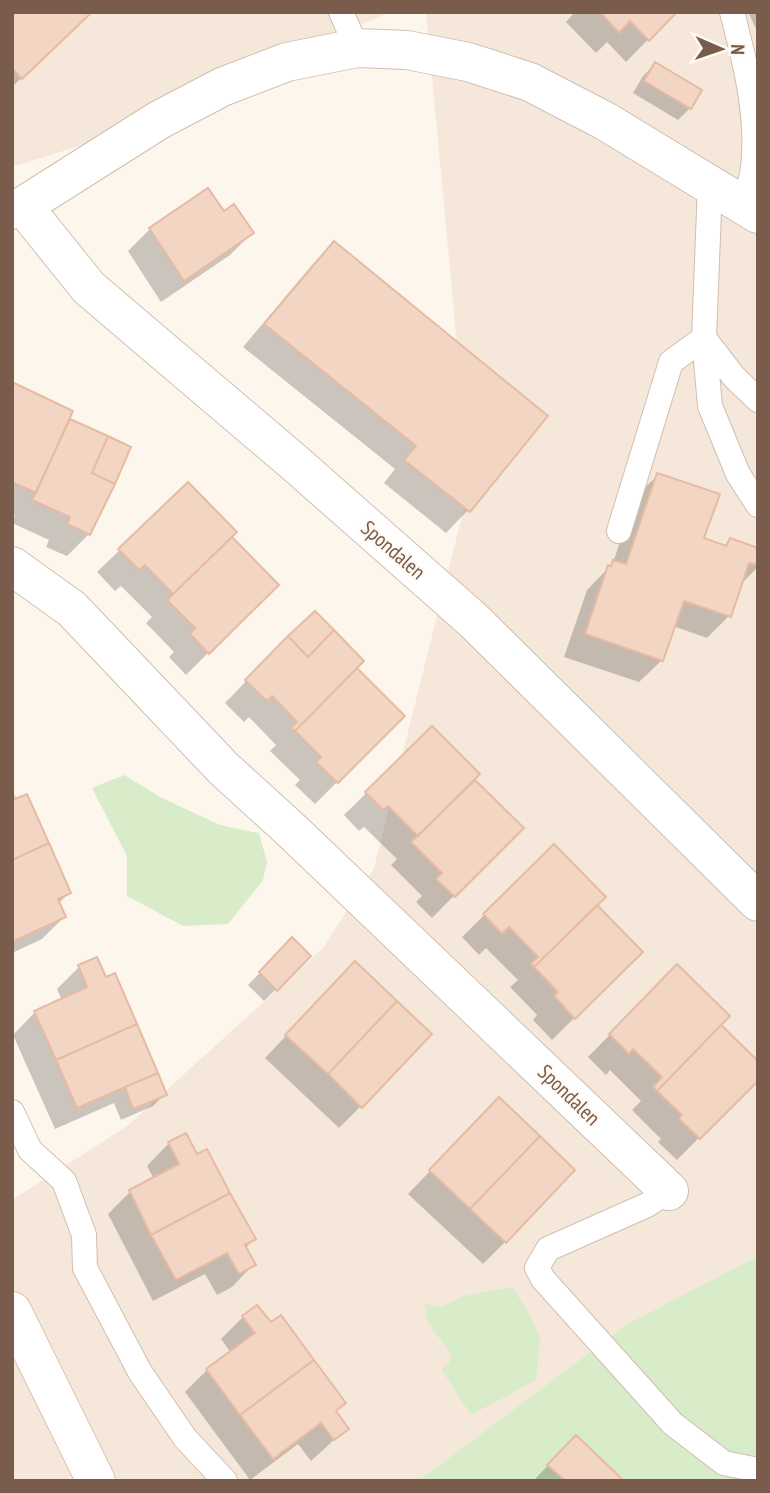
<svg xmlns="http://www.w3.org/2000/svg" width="770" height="1493" viewBox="0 0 770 1493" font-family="'PT Sans Narrow',sans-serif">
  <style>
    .residential { fill: #f5e8da }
    .green { fill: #d8ecc9 }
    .shadow { fill: #0003 }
    .building { fill: #f3d5c3; stroke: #e6bba3; stroke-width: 2 }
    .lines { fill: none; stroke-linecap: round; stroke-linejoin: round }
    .lane-casing { stroke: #d1beb0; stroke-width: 26 }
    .street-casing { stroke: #d1beb0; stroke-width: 40 }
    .secondary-casing { stroke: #d6c0b0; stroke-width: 40 }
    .lane { stroke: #fff; stroke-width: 24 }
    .street { stroke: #fff; stroke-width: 38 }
    .secondary { stroke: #fff; stroke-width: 38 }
    .labels { text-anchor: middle; stroke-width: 5; stroke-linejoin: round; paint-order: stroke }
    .street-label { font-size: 21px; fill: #7a5c4d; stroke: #fffaf3 }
  </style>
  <rect width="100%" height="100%" fill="#fdf6ec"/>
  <path class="residential" d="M12,12h378l-301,131 -77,24z
    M426,12h332v1244l-131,68 -209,157h-406v-281l115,-74 196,-178 51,-80 96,-384z"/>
  <path class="green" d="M124,775l36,22 60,28 39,8 8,29 -4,18 -35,44 -45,2 -56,-30v-40l-35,-68z
    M758,1256v225h-340l209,-157z
    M512,1287l20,31 8,22 -4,40 -65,35 -30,-46 8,-5 2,-10 -23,-31 -4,-19 17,3 23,-11z"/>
  <path class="shadow" d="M12,12h79l-79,75z
    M575,12h100l-49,50 -19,-20 -11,11 -30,-31z
    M748,12h10v21z
    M655,64l35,44 -12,12 -45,-27 10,-17z
    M224,213l28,20 -22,22 -69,47 -33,-51 22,-22z
    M334,243l134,267 -22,23 -62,-50 11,-14 -152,-122 69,-82z
    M12,384l56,35 61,28 -40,87 -22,22 -21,-9 3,-7 -37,-17 3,-7 -3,-2z
    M658,475l44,65 21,7 7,-7 28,10v17l-18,18 -11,31 -22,22 -34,-12 -11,34 -23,22 -75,-25 23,-67 26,-27 22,-66z
    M188,484l42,53 46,48 -90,90 -17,-18 5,-5 -28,-29 6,-6 -31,-31 -6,5 -18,-19z
    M289,637l66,31 48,48 -88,88 -20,-19 5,-5 -30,-29 6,-6 -27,-28 -5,5 -19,-19z
    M432,728l40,52 49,48 -89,90 -16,-16 6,-6 -31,-31 6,-6 -33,-32 -5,4 -15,-16z
    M12,796l57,97 -11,11 6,13 -22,22 -30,14z
    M554,846l41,60 46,46 -89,88 -19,-20 4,-5 -27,-28 8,-7 -32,-32 -7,7 -17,-18z
    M292,940l17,16 -45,45 -16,-16z
    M677,966l81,112 -81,82 -19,-18 3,-3 -29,-29 9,-9 -31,-31 -4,5 -18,-18z
    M79,967l86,127 -12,12 -32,14 -7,-17 -59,26 -42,-94 22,-23 27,-12 -5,-11z
    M333,986l28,120 -22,22 -74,-70z
    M477,1122l28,120 -22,22 -75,-70z
    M169,1143l85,96 -9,9 9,16 -22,23 -15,8 -12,-21 -52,27 -45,-87 22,-22 24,-13 -7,-13z
    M243,1317l92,95 12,16 -36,33 -13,-17 -48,36 -65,-88 22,-22 24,-17 -10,-14z
    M576,1437l46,44h-89z"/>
  <path class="building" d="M12,12h80l-70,67 -10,-11z
    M600,12h77l-28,29 -19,-20 -11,12z
    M655,62l47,28 -11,19 -47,-28z
    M208,188l16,23 10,-7 20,29 -70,48 -35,-53z
    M334,241l214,175 -78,96 -66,-52 12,-14 -152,-122z
    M12,382l61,29 -37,82 -24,-11z
    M70,419l38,17 -16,37 23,11 -25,51 -23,-11 3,-7 -38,-17z
    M108,436l23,11 -16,37 -23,-11z
    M657,473l63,21 -16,44 22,8 4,-8 28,10v17l-9,-2 -18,54 -47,-16 -21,60 -78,-27 23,-69 3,1 2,-6 13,4z
    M188,482l49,50 -64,62 -28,-29 -6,5 -21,-21z
    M232,537l47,48 -70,69 -19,-20 5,-6 -28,-28z
    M315,611l19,19 -26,27 -20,-21z
    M334,630l30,31 -69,70 -4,-3 6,-6 -25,-26 -5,5 -22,-21 43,-44 20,21z
    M357,668l48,48 -67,67 -22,-21 5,-5 -26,-26z
    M432,726l48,48 -62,62 -30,-30 -5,4 -18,-18z
    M475,780l49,48 -69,69 -19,-18 6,-6 -31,-31z
    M12,792l3,7 12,-5 22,49 -37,17z
    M49,843l22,50 -13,6 8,18 -54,25v-82z
    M554,844l52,53 -72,70 -3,-3 7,-7 -29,-30 -7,7 -19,-20z
    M597,905l46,47 -68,67 -21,-23 4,-4 -24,-25z
    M292,937l19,19 -34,35 -18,-19z
    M97,957l9,20 9,-4 22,51 -81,36 -22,-49 53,-24 -9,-22z
    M355,961l42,40 -69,73 -43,-39z
    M677,964l53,52 -73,75 -4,-4 9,-10 -29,-28 -4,5 -20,-20z
    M397,1001l35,33 -70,74 -34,-34z
    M137,1024l21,49 -81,35 -21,-48z
    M721,1025l37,36v20l-58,58 -21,-20 3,-4 -25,-24z
    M158,1073l9,22 -34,14 -8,-22z
    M499,1097l41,39 -70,73 -41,-39z
    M186,1133l11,21 10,-5 23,44 -79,42 -22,-45 50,-26 -11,-22z
    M540,1136l35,34 -69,73 -36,-34z
    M230,1193l26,46 -11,6 11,20 -17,9 -12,-21 -51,27 -25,-45z
    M257,1305l14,17 10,-7 33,45 -74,55 -34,-46 49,-36 -13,-17z
    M314,1360l32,43 -10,8 13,18 -15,11 -13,-17 -48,36 -33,-44z
    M576,1435l48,46h-58l-19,-16z"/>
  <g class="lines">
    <defs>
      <path id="lane" d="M341,12l16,36
        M732,12c13,50 27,104 21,156 -1,12 -7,25 -10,37
        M710,185l-6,153 6,68 28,68 20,31
        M619,531l52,-169 33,-24 30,39 24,23
        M12,1112l18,38 34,31 20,54 1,33 55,104 45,66 40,43
        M669,1191l-22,14 -99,44 -11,19 6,11 130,145 51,39 34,7"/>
      <path id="street" d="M23,206l66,82 207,176 177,156 285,282
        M12,210l11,-4 136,-86 63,-33 65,-25 70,-14 50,2 61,12 62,20 75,39 153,93
        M12,566l60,43 152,160 66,60 379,362"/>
      <path id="secondary" d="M12,1311l84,170"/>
    </defs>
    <use href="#lane" class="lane-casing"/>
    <use href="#street" class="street-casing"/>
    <use href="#secondary" class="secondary-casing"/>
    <use href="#lane" class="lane"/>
    <use href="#street" class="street"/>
    <use href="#secondary" class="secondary"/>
  </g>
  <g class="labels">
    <g class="street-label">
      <text transform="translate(393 550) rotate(41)" y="7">Spondalen</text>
      <text transform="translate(569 1095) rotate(44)" y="7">Spondalen</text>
    </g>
  </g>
  <rect width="770" height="1493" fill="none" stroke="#7a5c4d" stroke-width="28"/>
  <g transform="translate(721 49) rotate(92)" stroke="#fffaf3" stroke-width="5" paint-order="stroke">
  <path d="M0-5L12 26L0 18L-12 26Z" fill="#7a5c4d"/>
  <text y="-10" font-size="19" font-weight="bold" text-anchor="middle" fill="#7a5c4d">N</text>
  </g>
</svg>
